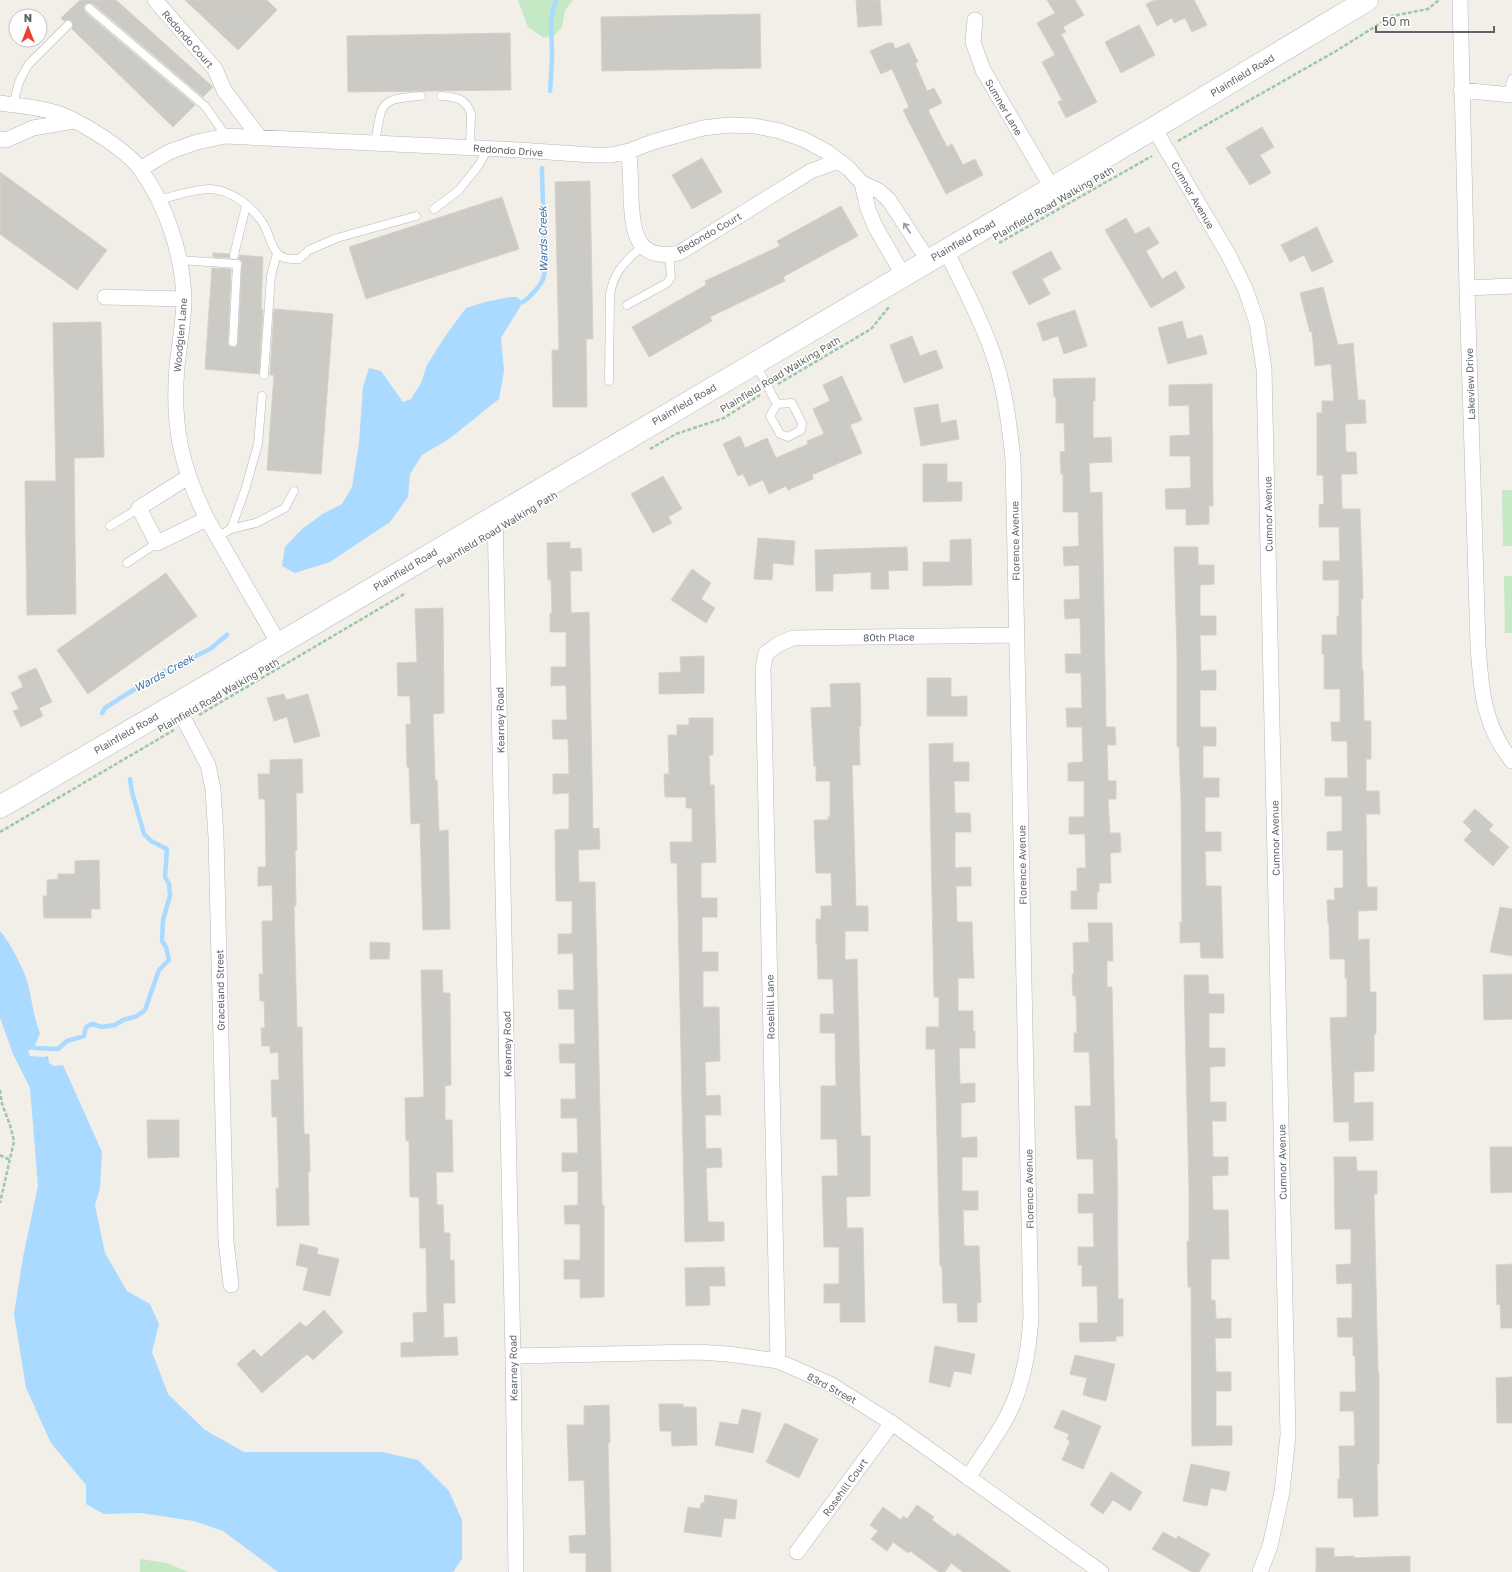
<svg xmlns="http://www.w3.org/2000/svg" width="1512" height="1572" viewBox="0 0 1512 1572" font-family="'Golos Text',sans-serif">
  <style>
    .green { fill: #c5e8c5 }
    .water { fill: #aadaff }
    .lines { fill: none; stroke-linecap: round; stroke-linejoin: round }
    .stream { stroke: #aadaff; stroke-width: 4.5 }
    .building { fill: #cccac5; stroke: #d6d1c6 }
    .lane-casing { stroke: #b5b8bc; stroke-width: 9 }
    .street-casing { stroke: #b5b8bc; stroke-width: 16 }
    .secondary-casing { stroke: #b6babf; stroke-width: 23 }
    .path { stroke: #9cc7a9; stroke-width: 2.5; stroke-dasharray: 4 2; stroke-linecap: butt }
    .lane { stroke: #fff; stroke-width: 8 }
    .street { stroke: #fff; stroke-width: 15 }
    .secondary { stroke: #fff; stroke-width: 22 }
    .oneway { stroke: #979a9d }
    .labels { text-anchor: middle; stroke-width: 3; stroke-linejoin: round; paint-order: stroke }
    .street-label { font-size: 10px; fill: #5f6368; stroke: #fff }
    .water-label { font-size: 11px; font-style: italic; fill: #4174aa; stroke: #fff }
  </style>
  <rect width="100%" height="100%" fill="#f1efe8"/>
  <path class="green" d="M518,0h55l-8,10 -3,17 -6,7 -12,4 -16,-11z
    M1502,490h10v56h-9z
    M1504,576h8v57h-7z
    M140,1559l27,4 21,9h-48z"/>
  <path class="water" d="M510,297h7l6,5 -22,36 3,33 -5,28 -50,40 -27,16 -12,19 -2,23 -18,25 -60,40 -35,11 -13,-7 3,-19 17,-18 22,-16 18,-9 10,-17 7,-44 4,-56 6,-19 12,3 22,31 8,-3 10,-16 6,-18 19,-30 20,-27 19,-6z
    M0,931c9,10 23,36 27,50 5,17 6,35 13,52l-6,15 -6,3 2,5 14,1 4,-1 1,7 5,3 9,-1 39,87 -2,36 -5,17 10,48 22,38 23,13 9,20 -7,28 16,42 37,36 39,22h138l36,8 31,31 13,29v39l-9,13h-175l-55,-41 -29,-10 -53,-8 -37,1 -18,-10v-19l-35,-42 -25,-55 -12,-74 9,-57 15,-71 -8,-98 -17,-34 -13,-36z"/>
  <g class="lines">
    <path class="stream" d="M550,91c1,-13 2,-26 2,-38 0,-20 -4,-33 4,-53
      M523,302c7,-5 19,-17 21,-26 1,-6 0,-15 0,-22 1,-29 -2,-57 -2,-86
      M102,713l3,-5 17,-11 41,-25 47,-23 17,-14
      M34,1048l24,1 9,-8 17,-5 2,-9 6,-3 10,3 13,-2 8,-5 14,-4 8,-6 14,-40 10,-10 -3,-13 -4,-6 1,-21 7,-24 -1,-12 -4,-7 2,-28 -16,-8 -7,-7 -12,-42 -2,-13"/>
  </g>
  <path class="building" d="M80,0h36l97,87 -10,10 -110,-93 -3,-1 -5,1 -1,3 1,5 110,93 -22,22 -101,-98 1,-5 -1,-3 -5,-1 -3,1 -3,-3z
    M185,0h82l10,10 -39,40z
    M856,0h24l2,25 -24,2z
    M1047,0h28l9,15 -21,12 3,5 -5,2 36,68 -31,16 -8,-16 4,-2 -20,-38 13,-7 -18,-32 18,-10z
    M1155,0h39l13,25 -15,7 -7,-14 -11,5 -2,-5 -15,8 -11,-22z
    M760,14l1,54 -159,3 -1,-54z
    M1139,25l16,30 -34,18 -16,-31z
    M510,33l1,57 -163,2 -1,-56z
    M888,43h5l2,6 14,-6 9,19 -3,1 12,28 7,-3 8,15 -14,7 19,37 5,-3 11,21 12,-6 8,16 -37,19 -43,-84 6,-3 -17,-38 -11,5 -11,-23z
    M1262,127l12,20 -14,8 11,18 -21,12 -24,-37z
    M702,158l20,34 -30,17 -20,-34z
    M0,172l107,78 -30,40 -77,-56z
    M590,181l3,158h-7l1,68h-34l-1,-57h7l-4,-168z
    M502,197l17,52 -153,50 -17,-52z
    M841,206l17,30 -75,41 2,4 -75,36 2,4 -63,36 -17,-30 74,-42 -1,-4 75,-35 -3,-5z
    M1126,218l9,16 14,-7 10,16 -13,8 16,28 14,-8 9,17 -34,20 -46,-78z
    M1317,227l16,35 -21,10 -8,-17 -14,7 -9,-17z
    M1051,251l10,18 -19,10 8,15 -21,11 -17,-33z
    M213,253l16,1 1,4 -17,-1z
    M240,255l23,2 -2,52h2l-4,65 -54,-5 7,-101 19,1 -3,73v3l4,2h4l2,-4 4,-79v-3l-4,-2z
    M1323,287l15,58 15,-2 5,57h7l1,23 -21,1 1,28h10l1,22h-16l1,35h18l3,90h-2l1,71h1l1,51h7v38h-5v32h13l1,23h-14l1,73h10v23l-19,1v29l11,-1 1,53h6v42h-2v37l-20,1v31l19,-1v38l-24,1v-19h-15l-4,-104 17,-1v-39h-2v-19h-15l-1,-36h-1l-1,-23h8l-1,-12h9v-38h-16v-18l15,-1v-35h-17v-18h23l-1,-37h-15l-1,-19h9v-33h-16v-35h-2v-19h15v-19h2v-36h-16v-19h17l-1,-34h-20v-22l5,-1 -1,-29h-6v-62h5v-12h12l-3,-37 -16,2 -3,-35 -2,1 -10,-39z
    M274,309l59,5 -12,160 -54,-4 7,-95h-4z
    M1075,310l12,36 -23,8 -6,-18 -15,5 -6,-18z
    M1182,321l5,18 15,-4 5,19 -39,10 -10,-36z
    M101,322l3,135 -30,1 2,156 -49,1 -2,-134h31l-3,-158z
    M912,336l8,20 16,-6 7,18 -39,15 -14,-38z
    M842,376l20,44 -12,5 12,28 -50,22 1,4 -25,11 -2,-4 -17,8 -6,-14 -14,6 -6,-12 -5,2 -15,-32 17,-8 5,12 22,-10 9,20 32,-14 -1,-3 17,-7 -11,-25 17,-8 -7,-16z
    M1095,378v23h-2v37l18,-1 1,25 -23,1 1,30 12,-1 4,235h9l1,18h-9l1,36h8v18h-8l2,34h10l1,19 -11,1 1,30h-12v9h-2v17h-26v-18h6v-23h9l-1,-34h-16v-17h15v-36h-16v-18l15,-1 -1,-35h-15l-1,-19h16l-1,-35h-15l-1,-19h16l-1,-36 -15,1 -1,-19 16,-1 -1,-34 -15,1 -1,-19 16,-1 -1,-34h-15v-38h-2l-1,-22 5,-1 -1,-28h-8v-26h-2l-1,-18z
    M1212,384l1,122h-4v18l-23,1v-16h-20l-1,-20 26,-1 -1,-32h-20v-20l20,-1 -1,-30 -20,1v-21z
    M938,404l3,19 15,-3 3,19 -38,7 -7,-38z
    M923,464h24v18h15v19l-39,1z
    M663,476l19,33 -14,8 4,6 -19,10 -22,-39z
    M758,538l37,3 -2,24 -20,-2 -1,17 -18,-1z
    M971,539l1,46 -49,1v-24h27v-22z
    M570,542v7l11,-1 1,23h-12l1,42 18,-1 4,217 6,-1 1,21 -22,1 1,32h16l7,323h2v92l-24,1v-19h-16v-19h16v-36h-15l-1,-18 14,-1v-34l-16,1v-19h16l-1,-35h-16v-19h15l-1,-36h-15l-1,-19h16l-1,-35h-15l-1,-19h16l-1,-37 -15,1v-20h14v-33h-16l-1,-71 14,-1v-36l-16,1v-20h16l-1,-35h-15l-1,-19h15l-1,-35 -15,1v-19h15v-35h-16v-19h2l-1,-33h-3l-1,-37z
    M907,547l1,23 -20,1 1,18h-18v-17l-38,2v17h-17l-1,-41z
    M1174,547h24v18h16v19l-14,1v31h16v19h-16l1,36 15,-1v20h-16v37h16v19h-13v32h16v19h-14v35h16v19h-16l1,35h15l2,72h-22l-1,-16 -20,1v-21h2l-1,-124 -2,-51h-2v-95z
    M692,569l19,14 -10,16 14,9 -9,15 -35,-23z
    M166,573l31,43 -109,78 -31,-44z
    M443,608l1,105 -11,1 2,66h2l2,51 9,-1 2,99 -27,1 -3,-107 -9,1 -2,-57h-2l-1,-43h5l-1,-28h-12l-1,-33 20,-1 -2,-53z
    M704,656v37l-45,1v-21l22,-1 -1,-15z
    M36,668l16,34 -13,6 4,8 -22,11 -8,-16 6,-2 -8,-16 12,-6 -5,-11z
    M927,678h24v19l16,-1v20h-40z
    M860,683l1,43h-2l1,39h-8l4,141h12v25h-23v29l12,-1 4,177h9v60l-24,1 1,31h16l2,94h-25v-19h-16v-19h15v-37h-15l-2,-71h16l-1,-37h-16v-53h15l-1,-53h-15v-19h14l-1,-35h-15l-1,-36h-1v-24h5v-13h11l-1,-33h-15l-2,-53h14v-3h2v-36h-14v-15h-2l-3,-58 20,-1 -1,-23z
    M284,694l2,6 22,-6 12,42 -26,7 -7,-26 -13,4 -7,-23z
    M689,718h24v37h-4l1,30h4l2,77 -15,1v35h16v19h-15v35h16v19h-15v36h16l1,54 -15,1 1,34 14,-1 1,20h-16l1,34 15,-1 1,19 -16,1 2,54h16v19l-39,1 -8,-379h-6l-1,-21h22v-34h-6v-11h-21l-1,-23h5l-1,-39h9v-10h12z
    M953,743v19h16v19h-15l1,32h15l1,19h-16v36l16,-1v19h-15l1,36h15l1,32 1,24h-16v33h15v20h2v17h-16l1,36 15,-1v19l-14,1v35l16,-1v20h-15v34h16v19h-15l1,36h15l2,56 -4,1v19h-19l-1,-19h-14l-1,-37h-2l-5,-217h-9v-22h13v-30h-5l-5,-253z
    M302,759l1,34h-7l1,57h-2l1,56h-2l3,121h5l2,107h5l1,37 -2,1 1,53 -32,1 -1,-38h3l-2,-71h-5l-1,-37h8l-1,-28 -8,1v-7h-8l-1,-18h4l-1,-27h-4l-1,-27h4l-1,-53h11l-1,-36 -14,1v-19h8l-1,-68h-6l-1,-25h12v-14z
    M1475,809l18,16 -4,5 20,17 -16,19 -29,-26 8,-9 -9,-9z
    M99,860l1,49h-9v9h-47l-1,-22h4v-16l11,-1v-5h17v-13z
    M1500,907l12,2v47l-22,-4z
    M1088,923h24l1,38h-6v26h5l3,152h2l1,160h5v37h-7v5l-36,1 -1,-19h19l-1,-37h-15v-21h-4v-18h16l-1,-34h-15v-19h16l-1,-35h-16l-2,-53h16l-1,-36 -1,-18h-15v-19h3l-1,-37h-3l-1,-22h2l-1,-31 16,-1z
    M370,942l20,1 -1,16h-19z
    M421,970h21l1,23h7l1,92 -6,1v34h7l1,52h-17l1,33h6l1,28h6v27h4l1,43h-12l1,35 13,-1 1,18 -57,2v-14l13,-1 -1,-29 14,-1 -1,-64h-6l-1,-51h-9l-1,-57 -3,1 -1,-43 19,-1z
    M1512,974v45l-28,1 -1,-45z
    M1184,975h24l1,19h15v19h-15v35h16v18l-15,1v35h16v19h-14l1,36h15v18l-16,1 1,34h15l1,49h-18v41h4l1,19 15,-1v20h-16l1,34h15v19h-15v35h16v19l-40,1 -1,-159h-3l-1,-46h2v-50z
    M147,1120h32v37l-31,1z
    M1490,1147h22v45l-21,1z
    M1334,1157h22l1,14h20v23h-3l4,179h1v91h-2l1,52 -24,1 -1,-19h-15v-19h2l-1,-33h16l-1,-35h-14v-19h16l-1,-36h-2v-19h-15l-1,-19h15v-35l-15,1 -1,-19 15,-1v-35h-16z
    M300,1244l18,4 -1,6 22,5 -9,37 -27,-6 5,-22 -12,-3z
    M1512,1264v64h-11l-1,-24 -3,1 -1,-40z
    M724,1267l1,19h-16l1,19 -24,1 -1,-38z
    M324,1310l19,22 -30,28 -6,-6 -45,39 -25,-29 17,-15 7,8 39,-35 6,5z
    M935,1346l40,8 -4,20 -17,-3 -4,16 -21,-5z
    M1075,1355l40,9 -9,37 -23,-6 4,-17 -17,-4z
    M1512,1377v46h-15l-1,-45z
    M659,1404h24v3h13l1,38 -25,1 -1,-15h-11z
    M609,1405l1,38h-2l3,129h-25v-19h-16l-1,-17 17,-1 -2,-55 -15,1 -2,-56h17v-19z
    M742,1409l19,4 -8,40 -38,-8 5,-23 18,3z
    M1062,1410l39,16 -18,43 -21,-9 8,-19 -3,-2 2,-5 -15,-6z
    M785,1423l33,16 -19,39 -33,-16z
    M1191,1464l39,8 -4,19 -15,-3 -4,18 -24,-5z
    M1111,1472l31,20 -12,19 -17,-11 -10,14 -13,-9z
    M705,1495l32,5 -2,19 -11,-1 -3,19 -37,-5 4,-25 12,2 1,-6h3z
    M917,1505l17,12 -2,3 23,17 2,-4 54,39h-48l-12,-9 -6,9h-6l-29,-21 -2,2 -15,-11 -6,9 -16,-12 7,-8 -8,-6 13,-18 18,13 2,-4 4,3z
    M1163,1532l13,7 2,-3 32,18 -11,18h-7l-40,-23z
    M1316,1548h18v9l20,-1v2l56,-2v16h-94z"/>
  <g class="lines">
    <defs>
      <path id="lane" d="M89,8l116,98 21,30
        M1507,95l5,-16
        M441,96c15,1 25,2 30,18l-1,33
        M13,105l6,-23 9,-17 40,-40
        M375,143c7,-40 3,-44 46,-47
        M159,200c16,-4 35,-11 51,-11 22,1 43,18 54,36 5,9 7,21 13,28 6,7 14,6 22,6l10,-9 28,-12 79,-22
        M434,209l25,-19 20,-25 9,-17
        M234,255l12,-49
        M179,260l58,4 -4,78
        M627,305l40,-22 4,-6 -2,-22
        M755,363l22,41 15,-1 10,20 -1,7 -13,7 -8,-3 -10,-18 7,-12
        M264,375l7,-99 6,-23
        M609,381l1,-87c4,-23 16,-33 32,-48
        M110,526l29,-18
        M231,529l25,-6 29,-15 9,-17
        M217,537l14,-8 14,-39 13,-46 4,-48
        M127,563l30,-20"/>
      <path id="street" d="M155,0l60,69 9,21 36,48
        M1460,0l7,288 11,357c3,44 5,80 34,116
        M975,20l-2,22 10,28 69,118
        M1461,90l51,5
        M0,103c19,3 41,4 60,11 23,9 67,36 81,56 26,37 41,83 43,128 0,22 -5,47 -7,69 -5,58 4,100 30,152l72,125
        M1154,128l74,126 17,34 12,35 7,46 24,1066 -6,57 -12,54 -10,26
        M0,139l6,1 27,-12 41,-7
        M629,151c1,16 2,31 2,47 2,33 4,64 48,55l132,-82 28,-10
        M140,169l29,-17 28,-10 28,-6 294,14 73,5h19l18,-4 24,-9 50,-14 26,-3 26,1 25,5 25,9 22,12 21,16 14,15 17,8 10,9 39,60
        M862,183l6,26 7,17 28,49
        M946,250c16,35 35,68 47,104 12,34 16,69 20,105l18,857c-2,36 -9,76 -28,108 -11,18 -24,36 -35,54
        M1467,288l45,-2
        M105,297l79,2
        M188,477l-49,31 18,35 50,-24
        M495,515l18,841 3,216
        M176,704l32,61 5,24 3,48 10,404 5,44
        M513,1356l184,-4 31,2 50,7 52,23 62,39 209,149
        M778,1361l-15,-693 3,-15 13,-9 14,-6 224,-3
        M797,1552l95,-129"/>
      <path id="secondary" d="M0,807l279,-163 875,-516 213,-128"/>
    </defs>
    <use href="#lane" class="lane-casing"/>
    <use href="#street" class="street-casing"/>
    <use href="#secondary" class="secondary-casing"/>
    <path class="path" d="M1178,141l158,-90 56,-35 36,-7 11,-9
      M999,243l153,-87
      M778,384l93,-55 18,-22
      M650,449l26,-15 48,-16 36,-23
      M199,715l207,-122
      M0,832l174,-102
      M0,1090l2,14 8,21 4,16 -14,62
      M0,1155l10,5"/>
    <use href="#lane" class="lane"/>
    <use href="#street" class="street"/>
    <use href="#secondary" class="secondary"/>
  </g>
  <defs><path id="oneway-shaft" d="M-6 0H5M1.5-3L5.5 0L1.5 3" fill="none" stroke-width="1.6" stroke-linecap="round" stroke-linejoin="round"/></defs>
  <use class="oneway" href="#oneway-shaft" transform="translate(907 228) rotate(-123)"/>
  <g class="labels">
    <g class="street-label">
      <text transform="translate(188 39) rotate(49)" y="4">Redondo Court</text>
      <text transform="translate(1242 75) rotate(-31)" y="4">Plainfield Road</text>
      <text transform="translate(1004 107) rotate(60)" y="4">Sumner Lane</text>
      <text transform="translate(508 150) rotate(4)" y="4">Redondo Drive</text>
      <text transform="translate(1193 195) rotate(60)" y="4">Cumnor Avenue</text>
      <text transform="translate(1053 203) rotate(-30)" y="4">Plainfield Road Walking Path</text>
      <text transform="translate(709 233) rotate(-30)" y="4">Redondo Court</text>
      <text transform="translate(963 240) rotate(-30)" y="4">Plainfield Road</text>
      <text transform="translate(180 335) rotate(-85)" y="4">Woodglen Lane</text>
      <text transform="translate(780 374) rotate(-31)" y="4">Plainfield Road Walking Path</text>
      <text transform="translate(1470 384) rotate(-92)" y="4">Lakeview Drive</text>
      <text transform="translate(684 404) rotate(-30)" y="4">Plainfield Road</text>
      <text transform="translate(1268 514) rotate(-91)" y="4">Cumnor Avenue</text>
      <text transform="translate(497 529) rotate(-31)" y="4">Plainfield Road Walking Path</text>
      <text transform="translate(1015 541) rotate(-91)" y="4">Florence Avenue</text>
      <text transform="translate(405 569) rotate(-31)" y="4">Plainfield Road</text>
      <text transform="translate(889 637) rotate(-1)" y="4">80th Place</text>
      <text transform="translate(218 695) rotate(-30)" y="4">Plainfield Road Walking Path</text>
      <text transform="translate(500 720) rotate(-91)" y="4">Kearney Road</text>
      <text transform="translate(126 733) rotate(-30)" y="4">Plainfield Road</text>
      <text transform="translate(1275 838) rotate(-91)" y="4">Cumnor Avenue</text>
      <text transform="translate(1022 865) rotate(-91)" y="4">Florence Avenue</text>
      <text transform="translate(220 990) rotate(-91)" y="4">Graceland Street</text>
      <text transform="translate(770 1007) rotate(-91)" y="4">Rosehill Lane</text>
      <text transform="translate(507 1044) rotate(-91)" y="4">Kearney Road</text>
      <text transform="translate(1282 1162) rotate(-91)" y="4">Cumnor Avenue</text>
      <text transform="translate(1029 1189) rotate(-91)" y="4">Florence Avenue</text>
      <text transform="translate(513 1368) rotate(-91)" y="4">Kearney Road</text>
      <text transform="translate(832 1388) rotate(28)" y="4">83rd Street</text>
      <text transform="translate(845 1487) rotate(-54)" y="4">Rosehill Court</text>
    </g>
    <g class="water-label">
      <text transform="translate(543 239) rotate(-91)" y="4">Wards Creek</text>
      <text transform="translate(164 673) rotate(-29)" y="4">Wards Creek</text>
    </g>
  </g>
  <g transform="translate(28 28)"><circle r="19" fill="#ffffff" stroke="#bfc1c3"/>
  <path d="M0-3L7 15L0 10L-7 15Z" fill="#ea4335"/>
  <text y="-6" font-size="11" font-weight="bold" text-anchor="middle" fill="#5f6368">N</text>
  </g>
  <path d="M1376 26v6h118v-6" fill="none" stroke="#5f6368" stroke-width="2"/>
  <text x="1382" y="26" font-size="12" fill="#5f6368" stroke="#ffffff" stroke-width="3" paint-order="stroke">50 m</text>
</svg>
